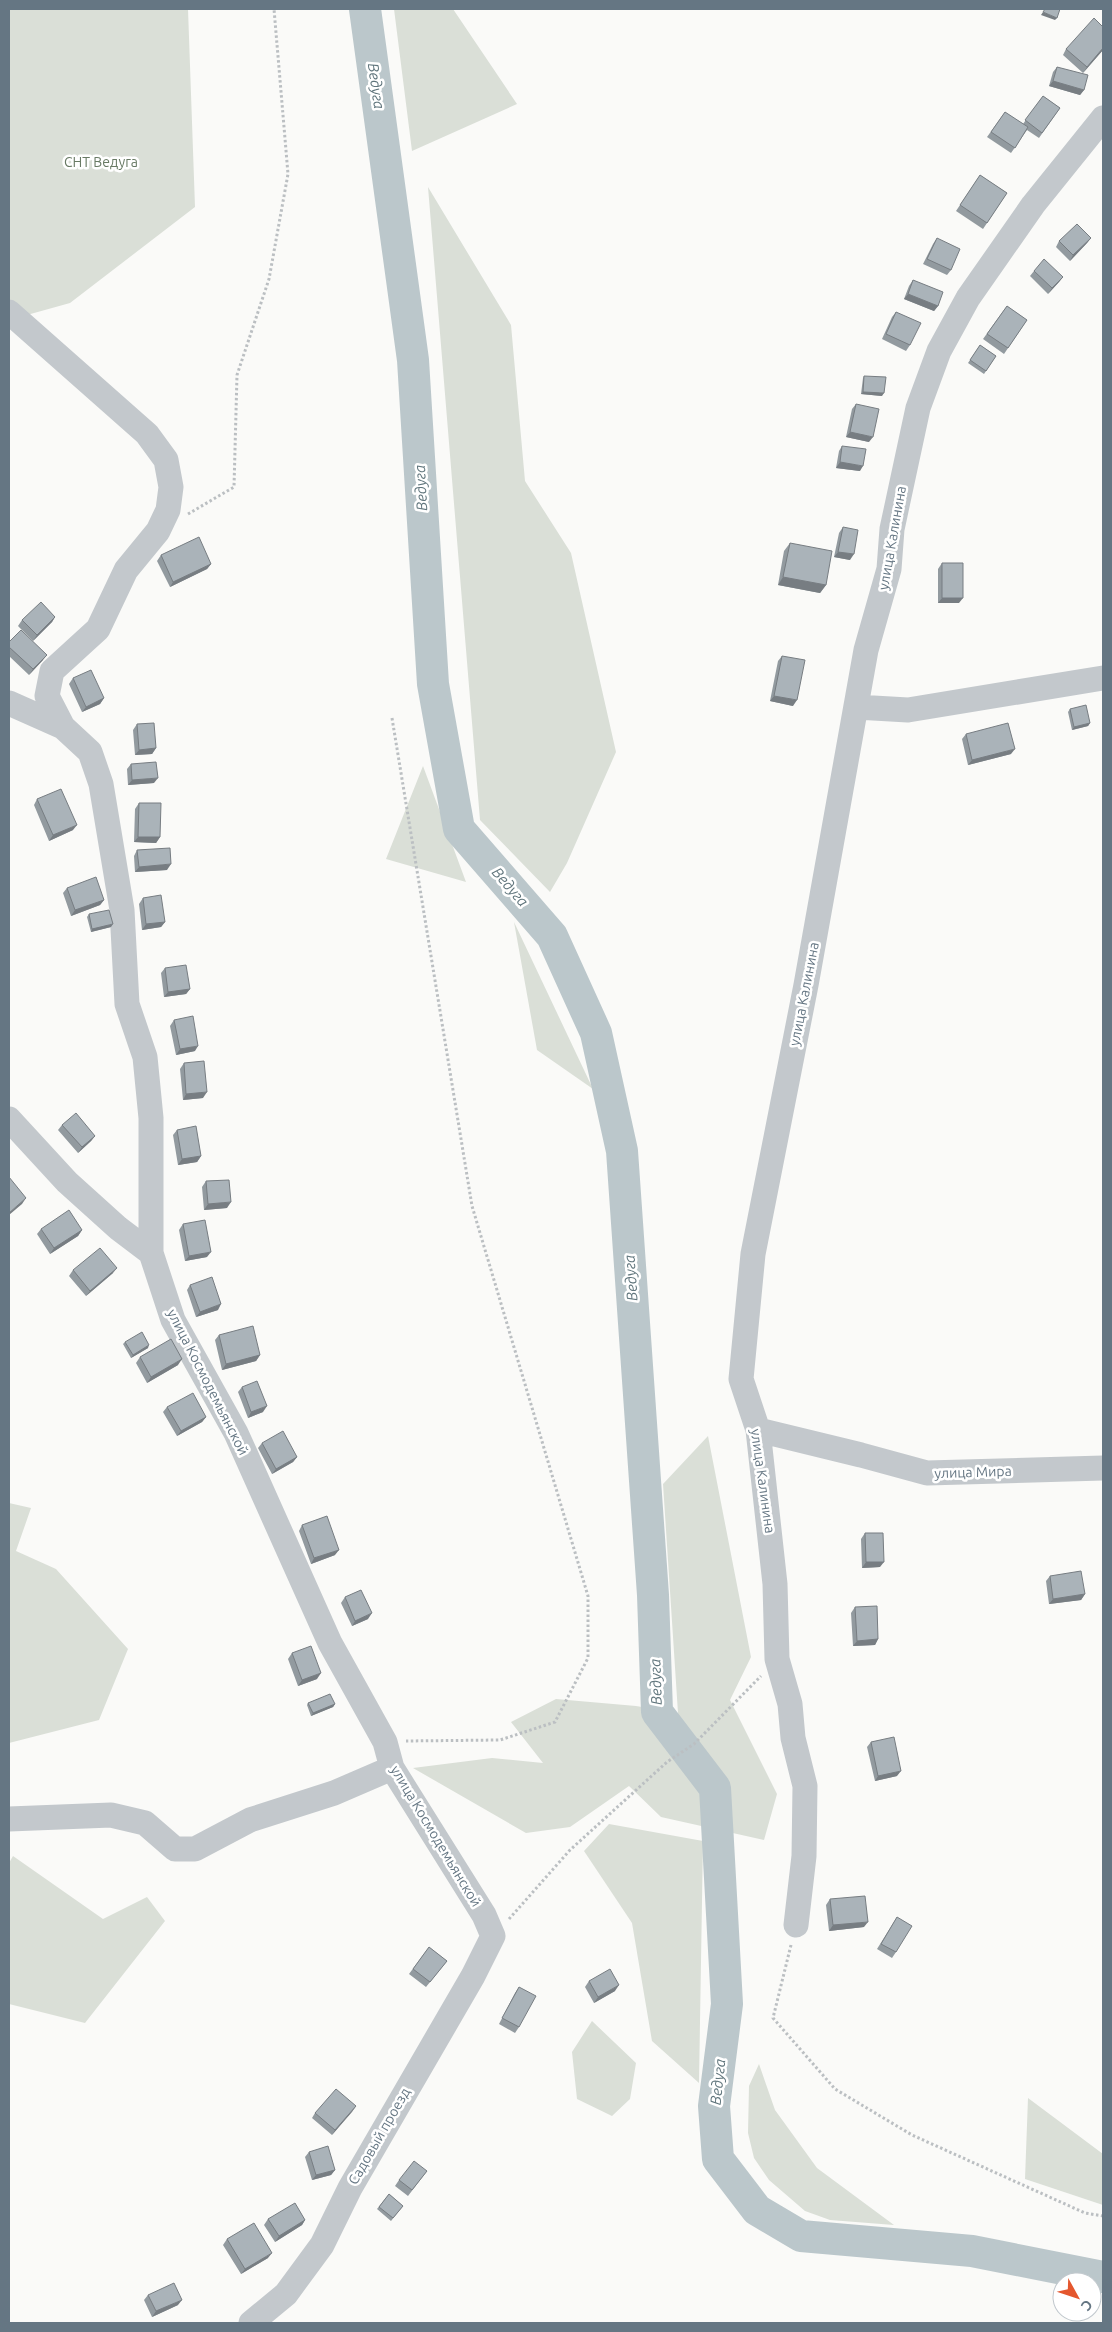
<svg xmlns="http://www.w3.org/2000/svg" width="1112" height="2332" viewBox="0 0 1112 2332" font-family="Ubuntu,sans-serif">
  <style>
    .green { fill: #dadfd7 }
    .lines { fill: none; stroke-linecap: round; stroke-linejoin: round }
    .river { stroke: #bbc7cb; stroke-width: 32 }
    .path { stroke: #bbbfc2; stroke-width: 3; stroke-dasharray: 2.5 2.5; stroke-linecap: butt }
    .minor { stroke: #c3c8cc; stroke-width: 25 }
    .wall { fill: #929a9f }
    .shaded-wall { fill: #777d82 }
    .building { fill: #aab3b9; stroke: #777d82 }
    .labels { text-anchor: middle; stroke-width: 5; stroke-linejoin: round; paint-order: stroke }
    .park-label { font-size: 14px; fill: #687a64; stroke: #fff }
    .street-label { font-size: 14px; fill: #657683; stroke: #fff }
    .water-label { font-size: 15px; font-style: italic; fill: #60757c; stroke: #fff }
  </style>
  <rect width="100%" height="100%" fill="#fafaf8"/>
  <path class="green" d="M9,9h179l7,198 -125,96 -61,17z
    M394,9h59l64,95 -105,47z
    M428,187l83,138 14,156 46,72 45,199 -49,111 -17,29 -70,-72z
    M423,766l43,116 -80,-23z
    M514,922l79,167 -56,-39z
    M708,1436l43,221 -21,43 47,94 -13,46 -103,-23 -32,-31 -59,41 -44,6 -113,-65 79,-10 51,5 -32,-41 45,-23 80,7 42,7 -15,-229z
    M9,1503l22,5 -15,43 40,18 72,80 -29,71 -90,23z
    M609,1824l94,17 -4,242 -47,-42 -20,-118 -48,-72z
    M13,1856l90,63 44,-22 18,24 -80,102 -76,-19v-141z
    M592,2021l44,42 -6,36 -18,17 -35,-17 -5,-47z
    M759,2064l16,46 42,58 77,57 -64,-5 -25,-9 -36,-31 -15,-22 -6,-25 1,-47z
    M1028,2098l75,56v51l-78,-26z"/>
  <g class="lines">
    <path class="river" d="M365,9l48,351 20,324 26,145 93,107 44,97 26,118 31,444 4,117 58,76 12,216 -13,102 4,53 39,51 44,26 171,15 131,26"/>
    <path class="path" d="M188,514l46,-27 3,-112 32,-96 19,-105 -14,-165
      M392,718l80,488 116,390v62l-33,64 -55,18 -94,1
      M509,1919l61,-69 97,-88 27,-18 67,-68
      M791,1945l-18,73 62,71 77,46 173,78 18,3"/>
    <path class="minor" d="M9,312l138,122 19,26 5,27 -3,23 -10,21 -32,39 -28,59 -46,42 -5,25 16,31
      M9,703l54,24 27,25 11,32 21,126 5,94 18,53 6,61v135l22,67 63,113 94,210 55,99 7,26 92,147 9,21 -20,40 -123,212 -28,57 -36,49 -35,29
      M856,707l52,3 195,-32
      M9,1119l58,63 51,46 33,25
      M758,1430l103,25 66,18 176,-5
      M9,1819l102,-4 34,8 30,26h20l55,-29 84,-27 58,-25
      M796,1925l8,-69 1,-70 -12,-48 -3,-34 -13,-45 -2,-75 -17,-154 -17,-51 12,-125 53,-269 60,-335 23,-81 3,-40 26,-121 21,-57 29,-53 65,-93 70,-87"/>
  </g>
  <path class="wall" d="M1066,49l37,1 -20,23 -20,-18z
    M1057,67l27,23 -4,5 -31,-9 4,-14z
    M1043,96l17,12 -21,30 -12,-8 -16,23 -24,-16 18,-25 18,12z
    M980,175l27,18 -24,36 -27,-18z
    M937,238l14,32 -4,5 -24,-11 10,-20z
    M1091,238l-4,5 -17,18 -14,-14 3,-6z
    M1034,271l29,6 -4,5 -11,12 -18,-18z
    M913,280l25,26 -4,5 -30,-12 5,-13z
    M1007,306l20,14 -23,34 -21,-15z
    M896,312l14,33 -4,6 -24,-12 10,-22z
    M980,345l16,11 -12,18 -16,-11z
    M864,376l18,20 -21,-2 2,-16z
    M856,404l13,38 -23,-5 6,-28z
    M842,446l18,25 -24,-3 3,-17z
    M843,527l7,33 -16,-3 5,-24z
    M790,543l36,42 -6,8 -42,-8 6,-34z
    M161,555l50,9 -4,5 -37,18 -13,-26z
    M942,563l17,40h-21v-34z
    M55,617l-3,5 -19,19 -15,-15 4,-6z
    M9,642l34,18 -14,15 -20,-19z
    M782,656l11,50 -23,-5 8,-40z
    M73,678l31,20 -4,6 -18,8 -13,-28z
    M1070,709l20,14 -2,3 -16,4 -4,-18z
    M137,724l19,24 -4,6 -17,1 -2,-25z
    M966,734l45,20 -43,11 -6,-26z
    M131,764l23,19 -26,2 -1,-16z
    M37,799l36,31 -24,11 -15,-36z
    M139,803l21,34 -4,6 -22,-1 1,-33z
    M137,850l30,20 -32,2 -1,-16z
    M67,888l37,12 -4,5 -29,11 -8,-23z
    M143,898l22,24 -4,5 -19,3 -3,-26z
    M89,914l22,13 -20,5 -4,-15z
    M165,968l25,21 -4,5 -22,3 -3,-24z
    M174,1020l21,31 -19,4 -6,-29z
    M184,1063l19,35 -20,2 -3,-31z
    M62,1125l33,11 -4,5 -13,12 -20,-23z
    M177,1130l24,26 -4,6 -19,3 -5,-30z
    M206,1181l21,27 -23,2 -2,-23z
    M183,1224l24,33 -22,4 -6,-31z
    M41,1229l41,1 -4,6 -28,18 -13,-20z
    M73,1270l40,3 -27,23 -17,-20z
    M190,1285l28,25 -22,7 -9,-27z
    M219,1335l41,20 -4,6 -34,9 -7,-30z
    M125,1342l23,6 -17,10 -8,-14z
    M140,1357l38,8 -31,18 -11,-20z
    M242,1387l21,25 -15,6 -10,-26z
    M167,1407l39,10 -4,5 -25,14 -14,-24z
    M262,1443l35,14 -4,5 -21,12 -14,-26z
    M302,1525l33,30 -24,9 -12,-33z
    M865,1533l15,34 -18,1 -1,-29z
    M1050,1576l35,18 -4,6 -32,4 -3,-23z
    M345,1597l23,22 -16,7 -11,-23z
    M855,1607l23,32 -3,6 -22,1 -2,-33z
    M292,1653l25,26 -19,7 -10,-27z
    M308,1703l27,1 -2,3 -22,9 -4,-11z
    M871,1742l26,34 -22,5 -8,-34z
    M830,1899l34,28 -35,4 -3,-26z
    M897,1917l-1,35 -4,6 -15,-9z
    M429,1947l18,14 -21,26 -17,-13z
    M589,1981l26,10 -21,12 -9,-16z
    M519,1987v40l-4,6 -16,-9 16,-31z
    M356,2106l-24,29 -20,-17 3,-5z
    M309,2152l26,18 -4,5 -19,5 -7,-23z
    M427,2171l-19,25 -13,-10 4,-6z
    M389,2194l14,12 -12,15 -14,-12z
    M268,2219l37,1 -3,5 -27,17 -11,-17z
    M227,2239l41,19 -27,16 -18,-29z
    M148,2295l30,10 -26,12 -8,-17z"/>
  <path class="shaded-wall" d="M1043,12l14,6 -2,2 -14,-5z
    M1103,48v2l-20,23 4,-6z
    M1053,81l31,9 -4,5 -31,-9z
    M1091,238l-4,5 -17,18 3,-6z
    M1063,277l-4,5 -11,12 4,-6z
    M908,294l30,12 -4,5 -30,-12z
    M863,392l21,1 -2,3 -21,-2z
    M850,432l23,5 -4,5 -23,-5z
    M840,462l23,4 -3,5 -24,-3z
    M838,552l16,2 -4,6 -16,-3z
    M211,564l-4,5 -37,18 3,-5z
    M783,577l43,8 -6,8 -42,-8z
    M942,598h21l-4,5h-21z
    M55,617l-3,5 -19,19 4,-6z
    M47,655l-4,5 -14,15 4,-6z
    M774,696l23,4 -4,6 -23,-5z
    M104,698l-4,6 -18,8 4,-5z
    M1090,723l-2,3 -16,4 2,-3z
    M156,748l-4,6 -17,1 4,-5z
    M1015,749l-4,5 -43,11 4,-5z
    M158,778l-4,5 -26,2 4,-5z
    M77,825l-4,5 -24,11 4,-6z
    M138,837h22l-4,6 -22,-1z
    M171,864l-4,6 -32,2 4,-5z
    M104,900l-4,5 -29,11 4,-6z
    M165,922l-4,5 -19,3 4,-6z
    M113,924l-2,3 -20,5 1,-3z
    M190,989l-4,5 -22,3 4,-5z
    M198,1046l-3,5 -19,4 4,-6z
    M207,1092l-4,6 -20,2 3,-6z
    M95,1136l-4,5 -13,12 4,-6z
    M201,1156l-4,6 -19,3 4,-6z
    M26,1198l-4,6 -13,11v-2z
    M231,1202l-4,6 -23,2 4,-6z
    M82,1230l-4,6 -28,18 4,-6z
    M211,1252l-4,5 -22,4 4,-5z
    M117,1268l-4,5 -27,23 4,-5z
    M221,1304l-3,6 -22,7 4,-5z
    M149,1345l-1,3 -17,10 2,-3z
    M260,1355l-4,6 -34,9 4,-6z
    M182,1359l-4,6 -31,18 4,-6z
    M267,1406l-4,6 -15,6 3,-6z
    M206,1417l-4,5 -25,14 4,-5z
    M297,1457l-4,5 -21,12 4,-5z
    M339,1550l-4,5 -24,9 3,-6z
    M866,1562h18l-4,5 -18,1z
    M1085,1594l-4,6 -32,4 4,-5z
    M372,1613l-4,6 -16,7 3,-5z
    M878,1639l-3,6 -22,1 4,-5z
    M321,1673l-4,6 -19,7 4,-6z
    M335,1704l-2,3 -22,9 2,-3z
    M901,1771l-4,5 -22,5 3,-5z
    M868,1922l-4,5 -35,4 4,-6z
    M619,1985l-4,6 -21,12 4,-6z
    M356,2106l-4,6 -20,23 3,-5z
    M335,2170l-4,5 -19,5 4,-5z
    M305,2220l-3,5 -27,17 4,-6z
    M272,2253l-4,5 -27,16 4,-5z
    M182,2300l-4,5 -26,12 4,-6z"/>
  <path class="building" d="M1045,9h15l-3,9 -14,-6z
    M1094,18l9,9v21l-16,19 -21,-18z
    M1057,67l31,8 -4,15 -31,-9z
    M1043,96l17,12 -18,25 -17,-13z
    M1005,112l23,15 -13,21 -24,-16z
    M980,175l27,18 -20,30 -27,-18z
    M1077,224l14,14 -18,17 -14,-14z
    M937,238l23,11 -9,21 -24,-11z
    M1044,259l19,18 -11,11 -18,-17z
    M913,280l30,12 -5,14 -30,-12z
    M1007,306l20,14 -19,28 -21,-14z
    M896,312l25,11 -11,22 -24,-11z
    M980,345l16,11 -10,15 -16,-11z
    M864,376l22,1 -2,16 -21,-1z
    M856,404l23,5 -6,28 -23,-5z
    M842,446l24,3 -3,17 -23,-4z
    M843,527l15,3 -4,24 -16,-2z
    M199,537l12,27 -38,18 -12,-27z
    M790,543l42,8 -6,34 -43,-8z
    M942,563h21v35h-21z
    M41,602l14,15 -18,18 -15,-15z
    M21,630l26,25 -14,14 -24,-22v-5z
    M782,656l23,4 -8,40 -23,-4z
    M91,670l13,28 -18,9 -13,-29z
    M1086,705l4,18 -16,4 -4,-18z
    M154,723l2,25 -17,2 -2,-26z
    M1008,723l7,26 -43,11 -6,-26z
    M156,762l2,16 -26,2 -1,-16z
    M61,789l16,36 -24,10 -16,-36z
    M139,803h22l-1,34h-22z
    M170,848l1,16 -32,3 -2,-17z
    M96,877l8,23 -29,10 -8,-22z
    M161,895l4,27 -19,2 -3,-26z
    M109,910l4,14 -21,5 -3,-15z
    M186,965l4,24 -22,3 -3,-24z
    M193,1016l5,30 -18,3 -6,-29z
    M204,1061l3,31 -21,2 -2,-31z
    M76,1113l19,23 -13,11 -20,-22z
    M196,1126l5,30 -19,3 -5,-29z
    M9,1177l17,21 -17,15z
    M229,1180l2,22 -23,2 -2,-23z
    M69,1210l13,20 -28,18 -13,-19z
    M205,1220l6,32 -22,4 -6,-32z
    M100,1248l17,20 -27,23 -17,-21z
    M212,1277l9,27 -21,8 -10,-27z
    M253,1326l7,29 -34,9 -7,-29z
    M142,1332l7,13 -16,10 -8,-13z
    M171,1339l11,20 -31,18 -11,-20z
    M257,1381l10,25 -16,6 -9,-25z
    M193,1393l13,24 -25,14 -14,-24z
    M283,1431l14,26 -21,12 -14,-26z
    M327,1516l12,34 -25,8 -12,-33z
    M865,1533h18l1,29h-18z
    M1081,1571l4,23 -32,5 -3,-23z
    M361,1590l11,23 -17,8 -10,-24z
    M877,1606l1,33 -21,2 -2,-34z
    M311,1646l10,27 -19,7 -10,-27z
    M330,1694l5,10 -22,9 -5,-10z
    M894,1737l7,34 -23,5 -7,-34z
    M865,1896l3,26 -35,3 -3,-26z
    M897,1917l15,9 -16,26 -15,-8z
    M429,1947l18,14 -17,21 -17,-13z
    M610,1969l9,16 -21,12 -9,-16z
    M519,1987l17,9 -17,31 -17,-9z
    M336,2089l20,17 -21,24 -20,-17z
    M328,2146l7,24 -19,5 -7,-23z
    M414,2161l13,10 -15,19 -13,-10z
    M389,2194l14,12 -10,12 -14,-11z
    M295,2203l10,17 -26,16 -11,-17z
    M254,2223l18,30 -27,16 -18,-30z
    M174,2283l8,17 -26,11 -8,-16z"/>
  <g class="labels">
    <g class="park-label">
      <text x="101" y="167">СНТ Ведуга</text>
    </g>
    <g class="street-label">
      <text transform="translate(892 538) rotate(-80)" y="5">улица Калинина</text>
      <text transform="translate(804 994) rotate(-79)" y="5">улица Калинина</text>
      <text transform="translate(208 1382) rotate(63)" y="5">улица Космодемьянской</text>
      <text transform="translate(973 1472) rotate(-2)" y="5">улица Мира</text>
      <text transform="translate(763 1481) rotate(82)" y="5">улица Калинина</text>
      <text transform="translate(436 1836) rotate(59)" y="5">улица Космодемьянской</text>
      <text transform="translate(379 2136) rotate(-60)" y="5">Садовый проезд</text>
    </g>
    <g class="water-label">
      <text transform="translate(376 86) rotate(82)" y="5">Ведуга</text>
      <text transform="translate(421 488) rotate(-93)" y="5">Ведуга</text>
      <text transform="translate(510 887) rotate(49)" y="5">Ведуга</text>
      <text transform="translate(631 1278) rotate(-94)" y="5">Ведуга</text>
      <text transform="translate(656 1682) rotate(-92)" y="5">Ведуга</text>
      <text transform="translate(718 2082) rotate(-84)" y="5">Ведуга</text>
    </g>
  </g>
  <rect width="1112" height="2332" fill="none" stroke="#657683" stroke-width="20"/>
  <g transform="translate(1077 2297) rotate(130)"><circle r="24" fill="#ffffff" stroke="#c1c8cd"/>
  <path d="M0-4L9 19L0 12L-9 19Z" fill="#e4572e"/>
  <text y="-8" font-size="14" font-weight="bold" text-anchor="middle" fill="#657683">С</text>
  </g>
</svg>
